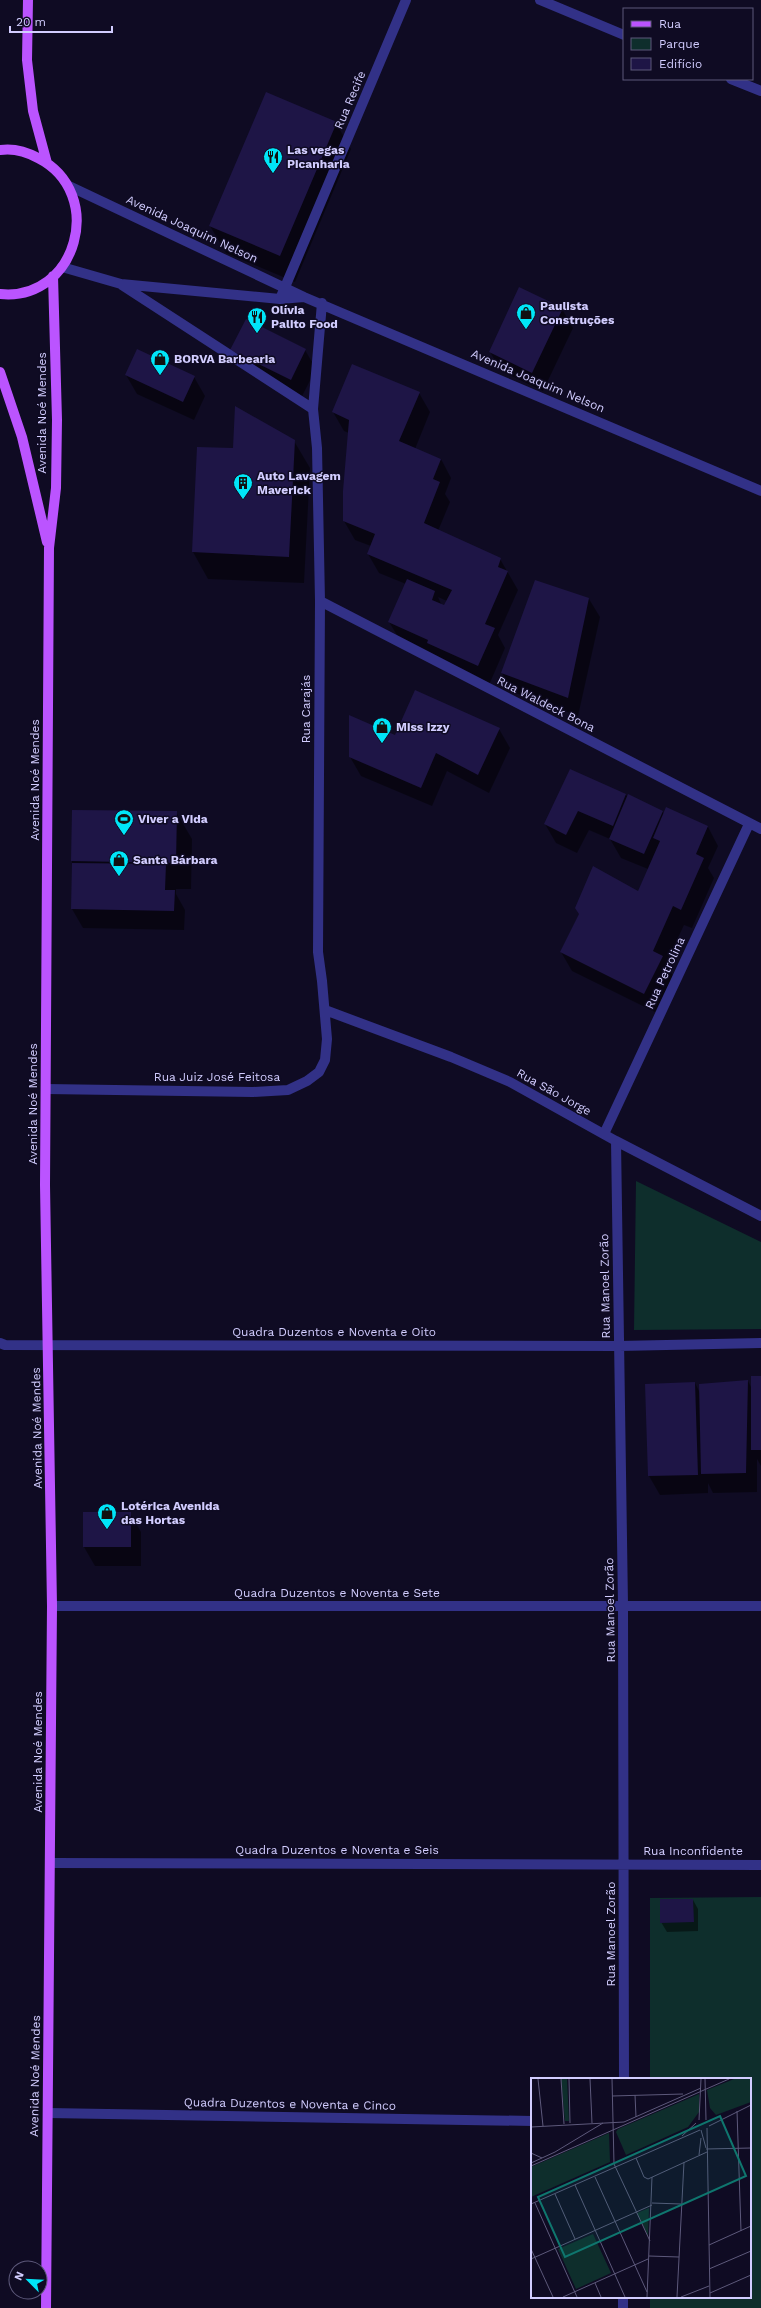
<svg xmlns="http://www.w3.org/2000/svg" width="761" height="2308" viewBox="0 0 761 2308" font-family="'Work Sans',sans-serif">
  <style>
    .green { fill: #0e2e2c }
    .shadow { fill: #0007; fill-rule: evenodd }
    .building { fill: #1e1546 }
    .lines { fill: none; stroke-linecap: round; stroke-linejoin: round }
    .minor { stroke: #323187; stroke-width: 10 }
    .major { stroke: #bb54ff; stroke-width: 10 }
    .labels { text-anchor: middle; stroke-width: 3; stroke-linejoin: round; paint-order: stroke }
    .street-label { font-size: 12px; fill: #d2cdff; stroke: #0f0b23 }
    .poi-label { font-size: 12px; font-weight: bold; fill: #d2cdff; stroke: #0f0b23; text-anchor: start }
    .inset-road { fill: none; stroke: #5d597b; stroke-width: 1 }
    .view { fill: #0f766e; fill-opacity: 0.15; stroke: #0f766e; stroke-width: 2 }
    .inset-edge { fill: none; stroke: #d2cdff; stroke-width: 2 }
  </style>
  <rect width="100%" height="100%" fill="#0f0b23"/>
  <path class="green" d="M636,1181l125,61v87l-127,1z
    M761,1897v411h-111v-11h100v-218h-100v-181z"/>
  <path class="shadow" d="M336,123l15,26 -56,133 -69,-29 -16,-27z
    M562,309l11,19 -30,63 -42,-20 -11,-19z
    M231,350h74l11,19 -15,29 -59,-30z
    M126,375l68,2 11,19 -11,24 -57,-26z
    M419,393l11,19 -15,37 26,10 10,19 -6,16 5,8 -12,29 62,28 18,31 -20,45 7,13 -16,37 -89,-45 -11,-18 17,-38 -27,-11 -11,-19 3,-8 -16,-6 -11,-19 5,-88 -5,-2 -11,-19zM438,597l9,4 -3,5h-2z
    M294,441l16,27 -6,115 -96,-4 -15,-27 5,-104 36,1z
    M589,599l11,18 -22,99 -65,-24 -11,-19z
    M499,729l11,19 -21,45 -42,-22 -15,35 -71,-30 -11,-19 46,-21z
    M570,770l93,42 1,2 44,13 10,19 -10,22 6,10 -22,50 -8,-3 -18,38 7,13 -18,36 -83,-41 -11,-19 77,-60 10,-23 -27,-11 -11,-19 -21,-9 -12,23 -21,-10 -11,-19z
    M176,812l16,27 -1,50h-15v5l9,16 -1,20 -101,-2 -11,-19v-48z
    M761,1377v89l-4,-7v33l-44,1 -5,-10v10l-48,2 -11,-19 46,-93 5,10 48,-12 4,8z
    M130,1513l11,19v34h-46l-11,-19z
    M693,1900l5,9v22l-31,1 -6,-10z"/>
  <path class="building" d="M266,92l71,30 -57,134 -71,-30z
    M519,287l44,21 -31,65 -43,-21z
    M246,319l60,30 -15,31 -61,-30z
    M137,349l58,27 -12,26 -58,-27z
    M352,364l68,28 -21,49 42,18 -8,20 7,3 -16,41 77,35 -3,9 10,4 -23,53 10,4 -17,38 -51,-23 1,-3 -40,-18 19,-43 28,12 -3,9 12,5 8,-15 -85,-36 8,-20 -32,-13v-30l6,-71 -17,-8z
    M235,406l60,34 -6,117 -97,-5 5,-105 36,1z
    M535,580l54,18 -21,100 -67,-25z
    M415,690l85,38 -22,47 -42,-22 -15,35 -72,-31v-42l46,20z
    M570,769l56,25 -13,32 -35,-15 -12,24 -22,-11z
    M628,794l35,17 -19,43 -35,-15z
    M666,807l42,19 -12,28 8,4 -23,52 -8,-4 -20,45 10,5 -19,38 -84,-42 19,-38 -4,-6 18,-42 45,25 22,-50 -7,-3z
    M72,810l105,1 -1,52 -105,-2z
    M72,863l94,1 -1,26h10l-1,21 -103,-2z
    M751,1376h10v74h-10z
    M748,1380l-2,93 -45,1 -2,-90z
    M695,1382l3,93 -50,1 -3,-92z
    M83,1512h48v35h-48z
    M660,1899h33l1,23 -34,1z"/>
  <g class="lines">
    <path class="minor" d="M540,0l84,35
      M731,79l30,12
      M69,186l235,111 457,194
      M62,267l59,17 159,15 24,-2
      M122,285l191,124
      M280,299l126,-299
      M320,601l441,228
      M325,1010l126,47 59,25 106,59 145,75
      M46,1089l207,3 35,-2 19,-9 12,-9 6,-12 2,-21 -5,-58 -4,-29 2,-351 -3,-153 -4,-39 9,-106
      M604,1134l145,-310
      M616,1141l7,464 1,474
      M0,1343l5,2 614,1 142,-3
      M52,1606h709
      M51,1863l710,2
      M48,2113l484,8
      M623,2308v-11"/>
    <path class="major" d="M28,0l-1,60 6,51 14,52
      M0,150c13,-2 27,2 38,8 69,35 39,144 -38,136
      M0,372l22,65 25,105
      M46,2308l6,-702 -7,-421 4,-637 7,-60 1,-68 -4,-144"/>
  </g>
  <defs>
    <symbol id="restaurant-pin" viewBox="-11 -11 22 30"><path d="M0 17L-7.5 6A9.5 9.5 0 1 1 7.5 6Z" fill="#00e5f8" stroke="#0f0b23"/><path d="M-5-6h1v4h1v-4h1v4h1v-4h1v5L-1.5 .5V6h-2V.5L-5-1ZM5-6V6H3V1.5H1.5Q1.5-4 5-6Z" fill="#111"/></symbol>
    <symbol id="shop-pin" viewBox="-11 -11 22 30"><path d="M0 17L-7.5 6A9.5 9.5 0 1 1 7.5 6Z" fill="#00e5f8" stroke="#0f0b23"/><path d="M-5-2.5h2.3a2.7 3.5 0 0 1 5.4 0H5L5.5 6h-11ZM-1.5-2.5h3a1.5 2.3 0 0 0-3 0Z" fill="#111"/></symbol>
    <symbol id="building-pin" viewBox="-11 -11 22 30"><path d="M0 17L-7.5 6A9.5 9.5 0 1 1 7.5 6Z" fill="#00e5f8" stroke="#0f0b23"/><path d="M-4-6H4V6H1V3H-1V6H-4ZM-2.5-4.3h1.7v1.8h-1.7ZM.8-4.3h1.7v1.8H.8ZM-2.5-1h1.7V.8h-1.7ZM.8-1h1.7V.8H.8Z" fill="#111"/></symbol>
    <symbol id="stadium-pin" viewBox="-11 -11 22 30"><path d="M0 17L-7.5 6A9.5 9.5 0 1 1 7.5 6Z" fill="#00e5f8" stroke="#0f0b23"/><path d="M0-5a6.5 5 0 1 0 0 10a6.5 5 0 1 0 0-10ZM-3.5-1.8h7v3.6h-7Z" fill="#111"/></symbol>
  </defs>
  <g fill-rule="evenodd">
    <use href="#restaurant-pin" x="262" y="146" width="22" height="30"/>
    <use href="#shop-pin" x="515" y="302" width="22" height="30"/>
    <use href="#restaurant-pin" x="246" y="306" width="22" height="30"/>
    <use href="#shop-pin" x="149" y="348" width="22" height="30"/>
    <use href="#building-pin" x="232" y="472" width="22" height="30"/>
    <use href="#shop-pin" x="371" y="716" width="22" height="30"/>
    <use href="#stadium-pin" x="113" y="808" width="22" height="30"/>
    <use href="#shop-pin" x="108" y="849" width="22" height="30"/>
    <use href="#shop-pin" x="96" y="1502" width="22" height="30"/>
  </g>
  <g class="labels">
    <g class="street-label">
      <text transform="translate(350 100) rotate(-67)" y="4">Rua Recife</text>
      <text transform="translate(192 229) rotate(25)" y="4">Avenida Joaquim Nelson</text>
      <text transform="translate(538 381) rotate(23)" y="4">Avenida Joaquim Nelson</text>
      <text transform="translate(42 413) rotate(-90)" y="4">Avenida Noé Mendes</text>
      <text transform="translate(546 704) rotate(27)" y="4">Rua Waldeck Bona</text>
      <text transform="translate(306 709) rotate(-90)" y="4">Rua Carajás</text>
      <text transform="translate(35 780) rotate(-90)" y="4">Avenida Noé Mendes</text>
      <text transform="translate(665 973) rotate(-65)" y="4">Rua Petrolina</text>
      <text x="217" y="1081">Rua Juiz José Feitosa</text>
      <text transform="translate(554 1092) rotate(29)" y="4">Rua São Jorge</text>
      <text transform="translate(33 1104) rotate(-90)" y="4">Avenida Noé Mendes</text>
      <text transform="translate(605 1286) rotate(-91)" y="4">Rua Manoel Zorão</text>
      <text x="334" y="1336">Quadra Duzentos e Noventa e Oito</text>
      <text transform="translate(37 1428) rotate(-91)" y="4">Avenida Noé Mendes</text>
      <text x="337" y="1597">Quadra Duzentos e Noventa e Sete</text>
      <text transform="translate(610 1610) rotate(-91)" y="4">Rua Manoel Zorão</text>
      <text transform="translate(38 1752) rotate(-90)" y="4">Avenida Noé Mendes</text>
      <text x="337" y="1854">Quadra Duzentos e Noventa e Seis</text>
      <text x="693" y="1855">Rua Inconfidente</text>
      <text transform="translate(611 1934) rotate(-90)" y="4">Rua Manoel Zorão</text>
      <text transform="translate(35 2076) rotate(-89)" y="4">Avenida Noé Mendes</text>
      <text transform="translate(290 2104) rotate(1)" y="4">Quadra Duzentos e Noventa e Cinco</text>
    </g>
    <g class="poi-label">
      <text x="287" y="154">Las vegas<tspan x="287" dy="14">Picanharia</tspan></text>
      <text x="540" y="310">Paulista<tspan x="540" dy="14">Construções</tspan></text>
      <text x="271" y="314">Olívia<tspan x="271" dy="14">Palito Food</tspan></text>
      <text x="174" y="363">BORVA Barbearia</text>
      <text x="257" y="480">Auto Lavagem<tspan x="257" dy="14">Maverick</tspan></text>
      <text x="396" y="731">Miss Izzy</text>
      <text x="138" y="823">Viver a Vida</text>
      <text x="133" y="864">Santa Bárbara</text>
      <text x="121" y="1510">Lotérica Avenida<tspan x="121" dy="14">das Hortas</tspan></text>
    </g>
  </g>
  <g transform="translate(531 2078)">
    <rect width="220" height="220" fill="#0f0b23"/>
    <path d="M30,1h6l2,42h-4zM203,1h17v23l-35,13 -6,-7 -3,-18zM168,16v18l-11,15 -62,28 -10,-23 2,-3zM78,55l1,29 -79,35v-30zM118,130l-1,28 -11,-23zM62,156l18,39 -35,16 -18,-40z" fill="#0e2e2c"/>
    <path class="inset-road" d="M7,1l5,47M30,1l3,45M38,1l1,44M59,1l2,44M81,1l2,85 36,77M174,1l1,41M104,17l1,22M81,18l71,-2M206,33l4,120M168,42l2,-41M178,48l42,-21M0,49l93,-5 77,-34M176,50l3,169M170,52l5,18M151,58l14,-13M175,71l45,-1M0,75l11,5M168,77l2,-17M105,80l8,19 4,2 59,-27M0,85l24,-11 48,-29M0,88l198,-87M64,99l52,115M44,107l50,112M24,116l20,45M4,125l42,94M121,125l29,1M0,126l169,-74M178,167l42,-19M0,171l22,48M118,178l30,1M0,181l121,-54M178,191l42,-18M64,205l6,14M179,215l41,-18M32,219l85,-38M116,219l5,-120M146,219l7,-135M150,219l28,-11"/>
    <path class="view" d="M189,38l26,60 -181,81 -27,-60z"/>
    <rect width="220" height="220" class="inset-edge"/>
  </g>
  <rect x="623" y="8" width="130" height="72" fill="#0f0b23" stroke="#5d597b"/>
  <rect x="631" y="21" width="20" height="6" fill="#bb54ff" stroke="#5d597b"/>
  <text x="659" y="28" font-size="12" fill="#d2cdff">Rua</text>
  <rect x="631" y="38" width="20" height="12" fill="#0e2e2c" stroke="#5d597b"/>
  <text x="659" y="48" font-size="12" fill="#d2cdff">Parque</text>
  <rect x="631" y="58" width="20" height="12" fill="#1e1546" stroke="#5d597b"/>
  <text x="659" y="68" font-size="12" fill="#d2cdff">Edifício</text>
  <g transform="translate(28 2280) rotate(294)"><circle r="19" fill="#0f0b23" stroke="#5d597b"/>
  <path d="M0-3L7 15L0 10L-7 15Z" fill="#00e5f8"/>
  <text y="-6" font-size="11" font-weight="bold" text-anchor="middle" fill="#d2cdff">N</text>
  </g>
  <path d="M10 26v6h102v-6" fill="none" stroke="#d2cdff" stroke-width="2"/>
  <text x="16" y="26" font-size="12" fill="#d2cdff" stroke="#0f0b23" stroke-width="3" paint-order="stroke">20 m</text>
</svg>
